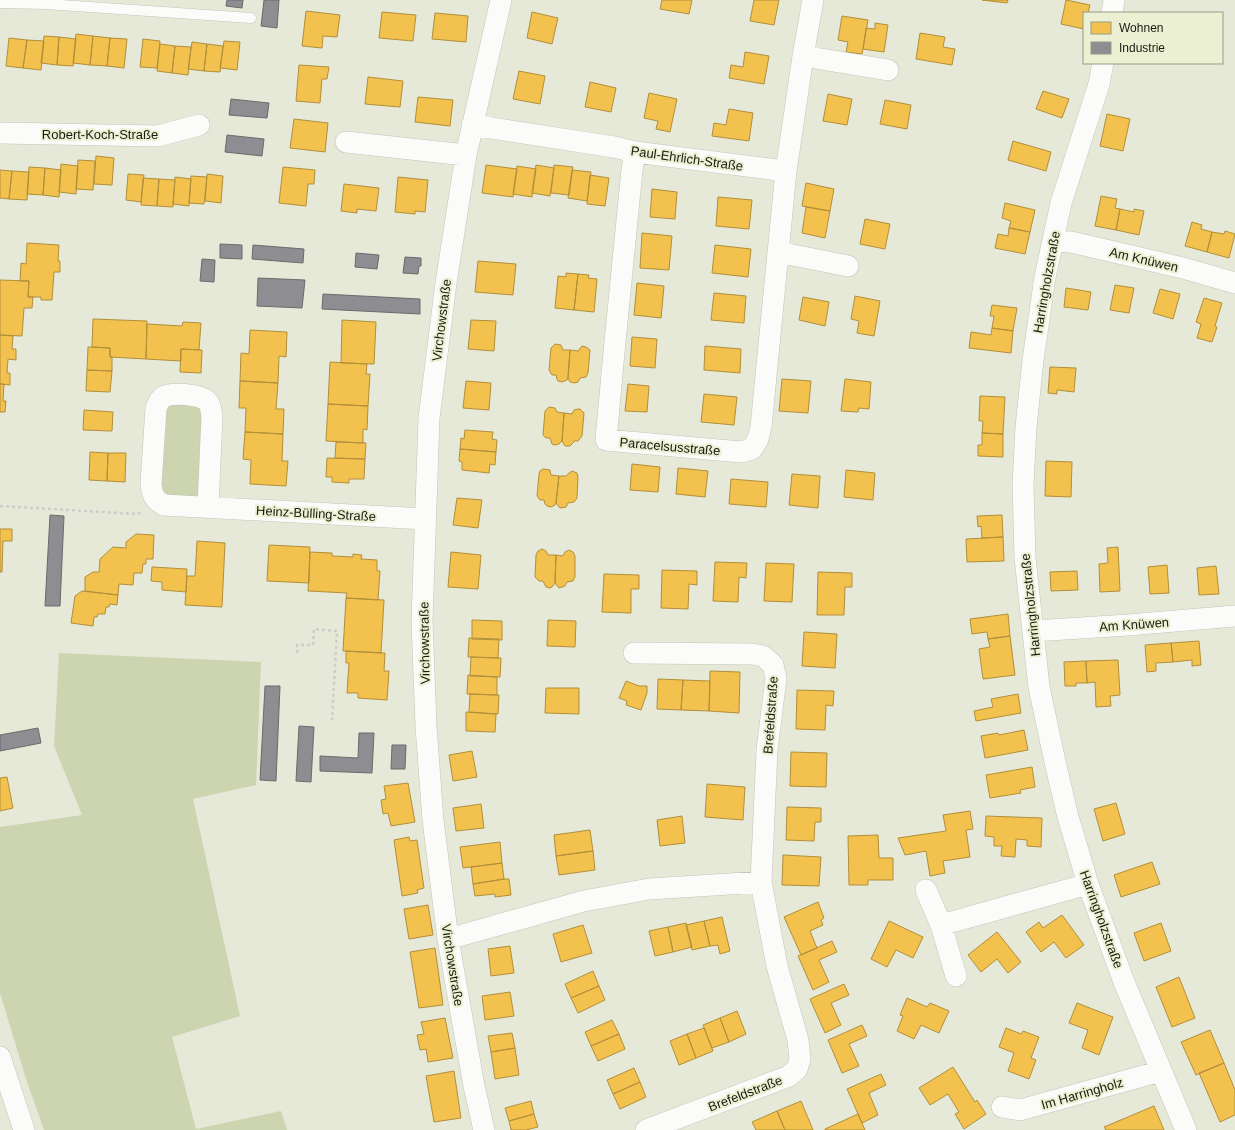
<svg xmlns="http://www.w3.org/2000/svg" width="1235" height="1130" viewBox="0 0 1235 1130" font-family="Helvetica,sans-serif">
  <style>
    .green { fill: #cdd4b0 }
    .homes { fill: #f2c14e; stroke: #b18f3b }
    .industry { fill: #8d8d92; stroke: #6a6b6b }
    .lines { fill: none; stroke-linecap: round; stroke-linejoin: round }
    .lane-casing { stroke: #c3c5b8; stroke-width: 11 }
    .street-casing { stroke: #c3c5b8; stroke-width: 22 }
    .path { stroke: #cccdc9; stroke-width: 2.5; stroke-dasharray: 3 3; stroke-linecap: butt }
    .lane { stroke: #fbfcf9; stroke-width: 10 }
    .street { stroke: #fbfcf9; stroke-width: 21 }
    .labels { text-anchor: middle; stroke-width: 4; stroke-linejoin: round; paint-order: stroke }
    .street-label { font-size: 13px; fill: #191b10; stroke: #eaf0d1 }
  </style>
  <rect width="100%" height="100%" fill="#e6e9d8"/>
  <path class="green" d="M193,403l10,7 -5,84 -3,3h-29l-6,-10 5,-77 5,-6z
    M59,653l202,9 -5,123 -63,14 47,217 -68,21 24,92 85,-18 6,19h-243l-18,-51 -26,-86v-166l82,-12 -28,-69z"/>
  <path class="homes" d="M662,0h30l-3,14 -29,-5z
    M754,0h25l-5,25 -24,-4z
    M982,0h26l-1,3z
    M1066,0l24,5 -2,8h-4v16l-23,-5z
    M306,11l34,4 -3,22 -14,-1 -1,12 -20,-2z
    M382,12l34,3 -3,26 -34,-3z
    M532,12l26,6 -6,26 -25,-6z
    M435,13l33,3 -2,26 -34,-3z
    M842,16l26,4 -6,34 -16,-2 2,-10 -10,-2z
    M875,23l13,2 -4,27 -21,-3 3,-21 9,1z
    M920,33l25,4 -2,10 12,2 -3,16 -36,-6z
    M76,34l17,2 -3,29 -17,-2z
    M44,36l15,1 -2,28 -16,-2z
    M93,36l17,2 -3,28 -17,-1z
    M59,37l17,2 -3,27 -16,-1z
    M9,38l18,2 -4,28 -17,-2z
    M110,38l17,1 -3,29 -17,-2z
    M143,39l17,2 -3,27 -17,-1z
    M27,40l17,1 -3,29 -18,-2z
    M224,41l16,1 -3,28 -17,-2z
    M192,42l15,2 -3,27 -16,-2z
    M160,44l15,2 -3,27 -15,-2z
    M207,44l16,2 -3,26 -16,-1z
    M175,46l16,1 -3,28 -16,-2z
    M745,52l24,4 -5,28 -35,-6 2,-13 12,2z
    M299,65l30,2 -2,12h-5l-2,24 -24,-2z
    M519,71l26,5 -5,28 -27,-5z
    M368,77l35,4 -3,26 -35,-3z
    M590,82l26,6 -5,24 -26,-5z
    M1043,91l26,8 -7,19 -26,-9z
    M649,93l28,6 -7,33 -14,-3 2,-8 -14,-3z
    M828,94l24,5 -5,26 -24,-4z
    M418,97l35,3 -3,26 -35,-4z
    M885,100l26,5 -4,24 -27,-5z
    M729,109l24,4 -4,28 -37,-5 2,-13 12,2z
    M1107,114l23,5 -7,32 -23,-5z
    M294,119l34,4 -3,29 -35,-4z
    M1013,141l38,11 -5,19 -38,-11z
    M96,156l18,2 -2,27 -18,-1z
    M78,160l17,1 -2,29 -17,-1z
    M61,164l17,2 -2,28 -17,-2z
    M486,165l31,4 -4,28 -31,-4z
    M536,165l18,3 -4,28 -18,-3z
    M554,165l19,2 -4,28 -18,-2z
    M517,166l19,3 -4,28 -19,-3z
    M29,167l16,1 -2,27 -16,-1z
    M283,167l32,3 -1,14h-6l-2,22 -27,-3z
    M45,168l16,2 -2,27 -16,-2z
    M0,170l12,1 -3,28 -9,-1z
    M572,170l19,2 -4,29 -19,-3z
    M12,171l17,1 -2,28 -18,-1z
    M128,174l16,1 -3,27 -15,-2z
    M207,174l16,2 -2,27 -16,-2z
    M590,175l19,3 -4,28 -18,-2z
    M191,176l16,1 -3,27 -15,-1z
    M175,177l16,2 -2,27 -16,-2z
    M398,177l30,3 -3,32 -10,-1v3l-20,-2z
    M143,178l16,1 -2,27 -16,-1z
    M159,179l16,1 -2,27 -16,-1z
    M806,183l28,6 -4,22 -28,-5z
    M344,184l35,4 -3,23 -19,-2v4l-16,-2z
    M652,189l25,3 -2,27 -25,-2z
    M1101,196l16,3 -2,9 5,1 -4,21 -21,-4z
    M718,197l34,3 -3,29 -33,-3z
    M1005,203l30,7 -5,22 -21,-4 2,-7 -9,-3z
    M806,207l24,4 -5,27 -23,-5z
    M1120,209l14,3v-3l10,2 -5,24 -23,-5z
    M865,219l25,5 -5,25 -25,-5z
    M1192,222l10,3 -1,4 11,3 -5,20 -22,-6z
    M1009,228l21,4 -5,22 -30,-6 3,-14 10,2z
    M1225,231l10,3 -6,24 -22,-6 5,-20 12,2z
    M642,233l30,3 -3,34 -29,-2z
    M27,243l32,2 -1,16h2v11h-6l-2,28h-11v-3h-13l1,-16h-9l1,-18 5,1z
    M715,245l36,4 -3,28 -36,-4z
    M478,261l38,3 -3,31 -38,-3z
    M566,273l12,1 -4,36 -19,-2 3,-32 8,1z
    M578,274l11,1 -1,3 9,1 -3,33 -20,-2z
    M0,280l29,1 -1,16h5l-1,11h-8l-2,28 -22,-1z
    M637,283l27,3 -3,32 -27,-3z
    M1115,285l19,3 -5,25 -19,-3z
    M1066,288l25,4 -3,18 -24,-3z
    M1160,289l20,5 -7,25 -20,-6z
    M714,293l32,3 -2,27 -33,-3z
    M855,296l25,5 -6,35 -17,-3 2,-12 -8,-2z
    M803,297l26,5 -4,24 -26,-6z
    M1204,298l18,5 -7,23 2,1 -5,15 -15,-4 4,-14 -5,-2z
    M992,305l25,3 -4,23 -21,-3 2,-12h-4z
    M93,319l54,2 -1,38 -36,-2v-9l-18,-1z
    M342,320l34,2 -2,42 -33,-1z
    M471,320l25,1 -2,30 -26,-2z
    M183,322l18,1 -2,27 -18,-1v12l-35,-2 1,-35 35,2z
    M992,328l21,3 -2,22 -42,-5 2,-16 20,3z
    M250,330l37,2 -1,25 -7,-1 -1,27 -38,-2 1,-28 8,1z
    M0,335l13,1 -1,13h4v11l-8,-1 -1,14h3v12l-10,-1z
    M632,337l25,2 -2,29 -25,-2z
    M555,344l6,1 2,5h7l-2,28 -1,2 -5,2 -4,-1 -1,-2 -1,-4h-4l-3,-5 2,-22z
    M582,346l4,1 4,3 -2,23 -2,4 -6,1 -2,4 -4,1 -4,-1 -2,-4 2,-28 8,1z
    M705,346l36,3 -1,24 -36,-3z
    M88,347l22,1v9h2v14l-25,-1z
    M181,349l21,1 -1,23 -21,-1z
    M330,362l37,2 -1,10h4l-2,32 -40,-2z
    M1050,367l26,1 -2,24 -17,-2v4l-9,-1z
    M87,370l25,1 -2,21 -24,-1z
    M782,379l29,2 -3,32 -29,-2z
    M845,379l26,3 -2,27 -10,-1 -1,4 -17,-1z
    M240,381l38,2 -2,26h8l-1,25 -38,-2 1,-24h-7z
    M466,381l25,2 -2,27 -26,-2z
    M0,384h4l-1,17h3l-1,11h-5z
    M628,384l21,2 -2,26 -22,-1z
    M704,394l33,3 -3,28 -33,-3z
    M980,396l25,1 -2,37 -21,-1 1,-12h-4z
    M328,404l40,2 -1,24 -4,-1v14l-37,-2z
    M549,407l6,1 2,4 7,1 -2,28 -3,3 -5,1 -2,-1 -2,-6h-4l-3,-3 2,-24z
    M578,409h2l4,4 -2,23 -4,5h-4l-1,2 -3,3h-5l-3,-5 2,-28 8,1 2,-4z
    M84,410l29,2 -1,19 -29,-1z
    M465,430l28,2 -1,7 5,1 -1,12 -36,-3 1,-11 3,1z
    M245,432l38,2 -1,27h6l-2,25 -36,-2 1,-24 -8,-1z
    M982,433l21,1v23l-25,-1v-11h4z
    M336,442l30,1 -1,16 -30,-1z
    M460,449l36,3 -1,13 -5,-1 -1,9 -27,-3v-8l-3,-1z
    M90,452l18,1 -1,28 -18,-1z
    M108,453h18l-1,29 -18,-1z
    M327,458l38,1 -1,20h-15v4l-17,-1v-5h-6z
    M1046,461l26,1 -1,35 -26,-1z
    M632,464l28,3 -2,25 -28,-2z
    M678,468l30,3 -3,26 -29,-3z
    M543,469l7,1 1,5 8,1 -3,27 -1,2 -4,2 -4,-1 -2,-2 -1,-4h-4l-3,-4 2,-22 1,-3z
    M846,470l29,3 -2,27 -29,-3z
    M572,471l5,2 1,4 -1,21 -3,4 -6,1 -2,4 -6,1 -4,-5 3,-27h7l3,-3z
    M792,474l28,2 -2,32 -29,-3z
    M731,479l37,3 -2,25 -37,-3z
    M457,498l25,2 -4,28 -25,-3z
    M1002,515l1,22 -21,1 -1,-12 -3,1 -1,-11z
    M0,529h12v12h-9l-1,31h-2z
    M136,534l18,1 -1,24h-7v5h-3l-1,9h-8l-1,12 -14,-1 -1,11 -33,-4v-14l8,-5h6l1,-13 13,-12 13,1v-6z
    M1003,537l1,24 -37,1 -1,-23z
    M197,541l28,2 -3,64 -37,-2 2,-29h8z
    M269,545l41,2 -1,36 -42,-2z
    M1118,547l2,44 -20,1 -1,-28 9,-1 -1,-15z
    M542,549l4,2 2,4h8l-1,28 -3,4 -2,1 -4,-1 -3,-6h-4l-4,-4 1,-22 2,-4z
    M569,550l4,2 2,4v21l-2,4 -6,1 -2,4 -6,2 -4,-5 1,-28 7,1 2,-4z
    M310,552l22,1v3l21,1v-3l9,1 -1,4 16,1v11h3l-2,29 -32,-2 1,-5 -39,-2z
    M451,552l30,3 -3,34 -30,-2z
    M715,562l32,1 -1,15 -7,-1 -1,25 -25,-1z
    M766,563l28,1 -2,38 -28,-1z
    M1167,565l2,28 -19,1 -2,-27z
    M1216,566l3,28 -20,1 -2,-27z
    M152,567l35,2 -1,23 -24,-2v-8l-11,-1z
    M662,570l35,1v14l-8,-1 -1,25 -27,-1z
    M1077,571l1,19 -27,1 -1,-19z
    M818,572l34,1v14h-7l-1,28h-27z
    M604,574l35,1v14h-8v24l-29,-1z
    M82,591l36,4 -1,10 -7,-1 -1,3h-3l-1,7h-7l-1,3h-3l-1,9 -22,-3 4,-27z
    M346,598l38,2 -3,53 -38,-2z
    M1008,614l2,22 -22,3 -1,-7 -15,2 -2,-15z
    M472,620l30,1v19l-30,-1z
    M548,620l28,1 -1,26 -28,-1z
    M804,632l33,2 -2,34 -33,-2z
    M1010,636l5,39 -32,4 -4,-30 11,-2 -2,-8z
    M469,638l30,1 -1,19 -30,-1z
    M1199,641l2,24 -9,1v-6l-19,2 -2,-19z
    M1171,643l2,19 -17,1v8l-9,1 -2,-27z
    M346,651l39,2 -1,18h5l-2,29 -29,-2v-5h-11l2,-30h-3z
    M471,657l30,1 -1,19 -30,-1z
    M1118,660l2,35 -10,1 1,10 -15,1 -1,-25 -8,1 -1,-22z
    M1086,661l1,22h-11v3h-11l-1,-24z
    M710,671l30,1 -1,41 -30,-2z
    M468,675l29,2v18l-30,-1z
    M658,679l25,1 -2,30 -24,-1z
    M683,680l27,1 -1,30 -28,-1z
    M626,681l13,5h8v7l-6,17 -15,-5 1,-4 -8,-3z
    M546,688h33v26l-34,-1z
    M797,690l37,1 -1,15 -7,-1 -1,25 -29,-1z
    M470,694l29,1 -1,19 -29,-2z
    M1018,694l3,19 -45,8 -2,-10 19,-4 -2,-8z
    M466,712l30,2 -1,18 -29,-1z
    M1024,730l4,20 -43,8 -4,-22 17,-3 1,2z
    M472,751l5,26 -24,4 -4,-26z
    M791,752l36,1 -1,34 -36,-1z
    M1032,767l3,20 -15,3 1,3 -31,5 -4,-23z
    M7,777l6,31 -13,3v-33z
    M408,783l7,39 -24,4 -3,-13 -5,1 -2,-14 5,-1 -2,-13z
    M707,784l38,3 -2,33 -38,-3z
    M1116,803l9,31 -22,7 -9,-32z
    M481,804l3,24 -28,3 -3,-23z
    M787,807l34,1v14h-6l-1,19 -28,-1z
    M970,811l3,18 -7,1 4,27 -27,4 2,12 -15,3 -4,-25 -21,4 -7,-17 48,-7 -3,-16z
    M682,816l3,27 -25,3 -3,-26z
    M986,816l56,2 -1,29 -14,-1v-6l-11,-1 -1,18 -14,-1 1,-10h-8v-9l-9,-1z
    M590,830l3,21 -37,5 -2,-21z
    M878,835l1,23h14v22h-25v5h-19l-1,-49z
    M409,837l1,4 7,-1 7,48 -7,2 1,3 -16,3 -8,-56z
    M500,842l2,21 -39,5 -3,-21z
    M593,851l2,19 -36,5 -3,-19z
    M783,855l38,2 -2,29 -37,-1z
    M1152,862l8,22 -39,13 -7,-22z
    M502,863l2,16 -31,5 -2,-17z
    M504,879h5l2,16 -16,2v-3l-20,2 -2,-12z
    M818,902l6,16 -3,2 2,5 -13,6 7,17 -16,7 -17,-38z
    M428,905l5,30 -24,4 -5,-30z
    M1062,915l22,30 -18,13 -12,-16 -13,10 -15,-20 13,-10 4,6z
    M722,917l8,34 -10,3 -2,-9 -8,1 -6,-25z
    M704,921l6,25 -18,4 -6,-25z
    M889,921l34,16 -10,21 -17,-8 -9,17 -16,-8z
    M686,923l6,24 -19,5 -5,-25z
    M1161,923l10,28 -27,10 -10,-28z
    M583,925l9,28 -31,9 -8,-28z
    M668,927l5,25 -18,4 -6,-25z
    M997,932l24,30 -13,11 -11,-14 -16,13 -13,-17z
    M832,941l5,11 -18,8 10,22 -16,8 -15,-34z
    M510,946l4,27 -23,3 -3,-27z
    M435,948l8,57 -24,3 -9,-56z
    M593,971l6,15 -28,12 -6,-14z
    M1179,977l16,41 -23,9 -16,-40z
    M844,984l5,11 -18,8 10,22 -16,8 -15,-34z
    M599,986l6,14 -27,13 -7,-15z
    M510,992l4,24 -29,4 -3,-24z
    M907,998l20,9 3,-4 19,8 -10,22 -18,-8 -7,14 -17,-8 6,-15 -3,-1z
    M1077,1003l36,14 -14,38 -17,-7 6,-18 -19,-7z
    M737,1011l9,23 -17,8 -9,-24z
    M445,1018l8,40 -25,4 -2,-13 -6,1 -3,-15 7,-1 -3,-12z
    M720,1018l9,24 -17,6 -9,-23z
    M612,1020l7,14 -28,12 -6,-14z
    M862,1025l5,11 -18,8 10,22 -17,7 -14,-33z
    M704,1028l9,23 -17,7 -9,-24z
    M1006,1028l15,6 2,-3 16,6 -8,21 5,2 -7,19 -21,-8 6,-18 -15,-6z
    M1210,1030l14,33 -28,12 -15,-33z
    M512,1033l3,15 -24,4 -3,-16z
    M619,1034l6,15 -27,12 -7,-15z
    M687,1034l9,24 -17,7 -9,-24z
    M515,1048l4,27 -24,4 -4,-27z
    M1224,1063l11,27v25l-15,7 -21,-49z
    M953,1067l22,35 2,-2 9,14 -22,15 -9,-15 4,-2 -11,-18 -18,11 -11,-17z
    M634,1068l6,14 -27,12 -6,-14z
    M454,1071l7,47 -27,4 -8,-46z
    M881,1074l5,11 -17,8 9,22 -16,8 -15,-34z
    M640,1082l6,15 -26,12 -7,-15z
    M531,1101l3,13 -25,7 -4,-13z
    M801,1101l12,29h-28l-8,-19z
    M1154,1106l10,24h-58l-2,-3z
    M777,1111l8,19h-29l-4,-8z
    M534,1114l4,13 -12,3h-15l-2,-9z
    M858,1114l7,16h-40v-1z"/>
  <path class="industry" d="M227,0h16l-1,8 -16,-2z
    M264,0h15l-2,28 -16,-2z
    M231,99l38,4 -2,15 -38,-3z
    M227,135l37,4 -2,17 -37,-4z
    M220,244l22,1v14l-22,-1z
    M253,245l51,4 -1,14 -51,-4z
    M356,253l23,2 -2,14 -22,-2z
    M405,257l16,1v8h-2l-1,8 -15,-1z
    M202,259l13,1 -1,22 -14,-1z
    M258,278l47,2 -3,28 -45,-2z
    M323,294l97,5v15l-98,-5z
    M50,515l14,1 -4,90h-15z
    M265,686h15l-4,95 -16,-1z
    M299,726l15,1 -3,55 -15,-1z
    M38,728l3,15 -41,8v-16z
    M359,733h15l-2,40 -52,-2v-15l38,2z
    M392,745h14l-1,24h-14z"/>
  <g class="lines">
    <defs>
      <path id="lane" d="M0,3l46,1 205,14"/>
      <path id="street" d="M1112,13l2,-13
        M803,56l85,14
        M1103,63l-4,21 -38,119 -16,74 -12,83 -7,67 -3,58 2,73 14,129 16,75 13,55 20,67 36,98 62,148
        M472,125l142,22 21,5 151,19 17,-115 10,-56
        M0,133l158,3 41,-11
        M346,142l120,13
        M635,152l-3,18 -18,182 -8,88 135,12 11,-3 6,-10 3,-12 25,-256
        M1053,241l18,1 112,26 52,15
        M778,252l70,14
        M208,507l4,-91c-1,-5 -1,-11 -5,-15 -8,-7 -36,-9 -44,-4 -4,3 -5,6 -7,11l-5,76c1,10 3,16 13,21l261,14
        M1033,631l95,-6 107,-9
        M634,653l118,1 11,2 10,9 3,13 -9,72 -6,132 16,84 21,74 2,19 -3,10 -8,7 -143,54
        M926,890l15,35 147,-41
        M941,925l15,51
        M448,939l136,-38 65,-12 112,-7
        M0,1057l24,73
        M1002,1107l18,3 141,-39
        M484,1130l-10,-44 -26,-147 -15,-119 -7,-94 -4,-105 7,-203 17,-135 20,-128 35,-155"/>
    </defs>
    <use href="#lane" class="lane-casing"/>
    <use href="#street" class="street-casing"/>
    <path class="path" d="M0,506l137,8 5,-2
      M297,653v-8h16l1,-16 23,2 -5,89"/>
    <use href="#lane" class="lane"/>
    <use href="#street" class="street"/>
  </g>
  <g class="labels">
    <g class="street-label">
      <text x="100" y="139">Robert-Koch-Straße</text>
      <text transform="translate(687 158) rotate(8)" y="5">Paul-Ehrlich-Straße</text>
      <text transform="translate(1144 259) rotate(13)" y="5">Am Knüwen</text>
      <text transform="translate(1046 282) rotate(-80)" y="5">Harringholzstraße</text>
      <text transform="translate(441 320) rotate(-83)" y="5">Virchowstraße</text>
      <text transform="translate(670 446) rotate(5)" y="5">Paracelsusstraße</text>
      <text transform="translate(316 513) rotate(3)" y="5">Heinz-Bülling-Straße</text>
      <text transform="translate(1030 605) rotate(-96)" y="5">Harringholzstraße</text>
      <text transform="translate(1134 624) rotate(-4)" y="5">Am Knüwen</text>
      <text transform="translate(424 643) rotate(-91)" y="5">Virchowstraße</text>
      <text transform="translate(770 715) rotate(-86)" y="5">Brefeldstraße</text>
      <text transform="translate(1102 919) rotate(70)" y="5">Harringholzstraße</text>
      <text transform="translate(453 965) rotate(81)" y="5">Virchowstraße</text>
      <text transform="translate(745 1093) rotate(-21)" y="5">Brefeldstraße</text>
      <text transform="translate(1082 1093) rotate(-16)" y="5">Im Harringholz</text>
    </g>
  </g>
  <rect x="1083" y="12" width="140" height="52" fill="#eaf0d1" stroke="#969b84"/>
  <rect x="1091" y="22" width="20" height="12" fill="#f2c14e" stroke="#969b84"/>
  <text x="1119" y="32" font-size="12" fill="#191b10">Wohnen</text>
  <rect x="1091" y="42" width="20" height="12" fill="#8d8d92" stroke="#969b84"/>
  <text x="1119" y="52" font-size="12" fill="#191b10">Industrie</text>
</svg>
